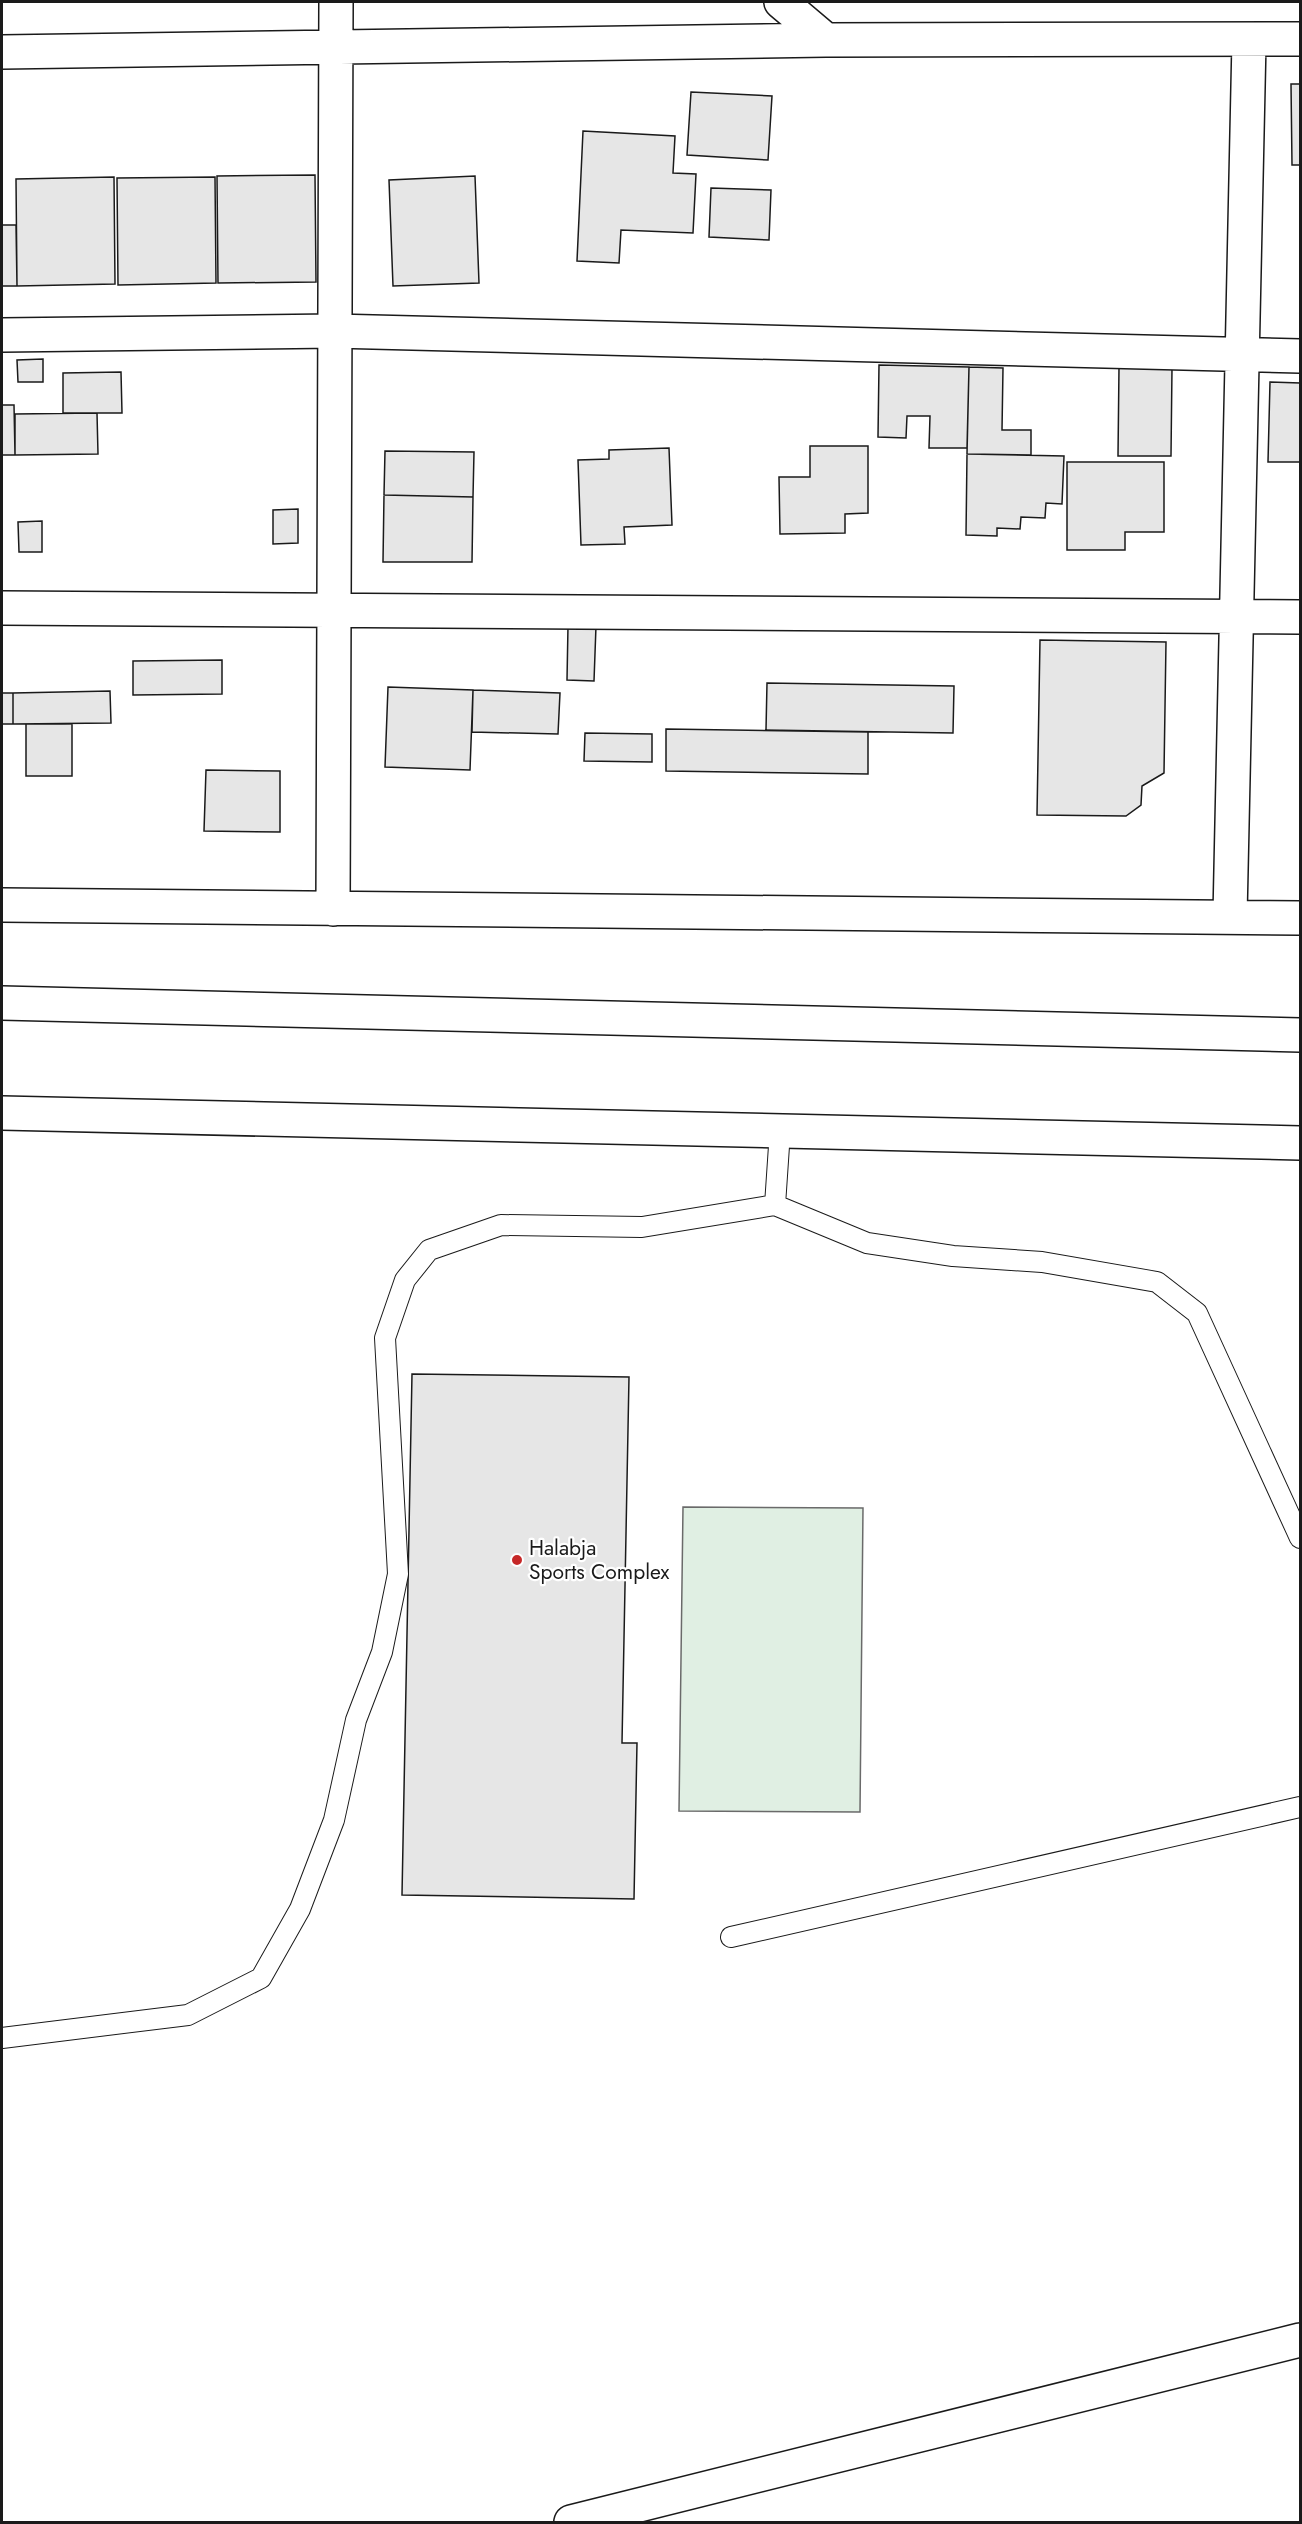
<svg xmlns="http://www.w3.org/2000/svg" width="1302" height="2524" viewBox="0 0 1302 2524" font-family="Jost,sans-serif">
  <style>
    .green { fill: #e0efe3; stroke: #6a6a6a; stroke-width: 1.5 }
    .building { fill: #e6e6e6; stroke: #1a1a1a; stroke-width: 1.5 }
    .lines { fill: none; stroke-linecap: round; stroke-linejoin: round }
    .lane-casing { stroke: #1a1a1a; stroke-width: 22 }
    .street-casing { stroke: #1a1a1a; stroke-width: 36 }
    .highway-casing { stroke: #1a1a1a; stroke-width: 36 }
    .lane { stroke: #fff; stroke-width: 20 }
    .street { stroke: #fff; stroke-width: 33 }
    .highway { stroke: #fff; stroke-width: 33 }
    .poi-dot { fill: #c62828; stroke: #fff; stroke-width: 2 }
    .labels { text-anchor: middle; stroke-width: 4.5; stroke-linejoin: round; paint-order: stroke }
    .poi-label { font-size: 21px; fill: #1a1a1a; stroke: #fff; text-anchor: start }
  </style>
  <rect width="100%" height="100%" fill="#fff"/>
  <path class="green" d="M683,1507l180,1 -3,304 -181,-1z"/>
  <path class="building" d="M1291,84h9v81h-8z
    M691,92l81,4 -4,64 -81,-5z
    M583,131l92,5 -2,37 23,1 -3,59 -72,-3 -2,33 -42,-2z
    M315,175l1,107 -98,1 -1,-107z
    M475,176l4,107 -86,3 -4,-106z
    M114,177l1,107 -98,2 -1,-107z
    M215,177l1,106 -98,2 -1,-107z
    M711,188l60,2 -2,50 -60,-3z
    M2,225h14l1,61h-15z
    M43,359v23h-25l-1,-22z
    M879,365l90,2 -2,81h-38l1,-32h-23l-1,22 -28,-1z
    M969,367l34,1 -1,62h29v25l-64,-1z
    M1119,367l53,1 -1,88h-53z
    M121,372l1,41h-59v-40z
    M1270,382l30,1v79h-32z
    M2,405h12l1,50h-13z
    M97,413l1,41 -83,1v-41z
    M810,446h58v67l-23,1v19l-65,1 -1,-57h31z
    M669,448l3,77 -48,2 1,17 -44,1 -3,-85 31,-1v-9z
    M385,451l89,1 -1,45 -89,-2z
    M967,454l97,2 -2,48 -16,-1 -1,15 -24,-1 -1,12 -23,-1v8l-31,-1z
    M1067,462h97v70h-39v18h-58z
    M384,495l89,2 -1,65h-89z
    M298,509v34l-25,1v-34z
    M42,521v31h-23l-1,-30z
    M568,626h28l-2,55 -27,-1z
    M1040,640l126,2 -2,131 -22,13 -1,19 -15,11 -89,-1z
    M222,660v34l-89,1v-34z
    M767,683l187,3 -1,47 -187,-3z
    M388,687l85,3 -3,80 -85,-3z
    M473,690l87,3 -2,41 -86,-2z
    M110,691l1,32 -98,1v-31z
    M2,693h11v31h-11z
    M26,724h46v52h-46z
    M666,729l202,3v42l-202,-3z
    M585,733l67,1v28l-68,-1z
    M206,770l74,1v61l-76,-1z
    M412,1374l217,3 -7,366h15l-3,156 -232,-4z"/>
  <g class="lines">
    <defs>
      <path id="lane" d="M775,1205l92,38 86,13 89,6 115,20 40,31 103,225
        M731,1937l569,-130
        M2,2038l186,-23 73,-37 39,-69 34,-89 22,-100 26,-68 16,-78 -13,-236 20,-58 24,-30 72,-25 141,2 133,-22 5,-74"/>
      <path id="street" d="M781,2l45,38
        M2,52l824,-12 474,-1
        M2,335l332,-4 966,25
        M2,608l1298,9
        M2,905l1298,13
        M333,909l3,-907
        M1230,916l19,-875
        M571,2522l729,-182"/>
      <path id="highway" d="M2,1003l1298,32
        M2,1113l1298,30"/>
    </defs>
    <use href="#lane" class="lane-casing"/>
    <use href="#street" class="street-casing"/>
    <use href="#highway" class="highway-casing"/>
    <use href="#lane" class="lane"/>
    <use href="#street" class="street"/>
    <use href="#highway" class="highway"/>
  </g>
  <circle class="poi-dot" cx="517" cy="1560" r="6"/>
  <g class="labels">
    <g class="poi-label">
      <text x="529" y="1555">Halabja<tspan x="529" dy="24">Sports Complex</tspan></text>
    </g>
  </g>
  <rect width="1302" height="2524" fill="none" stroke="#1a1a1a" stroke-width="6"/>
</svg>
